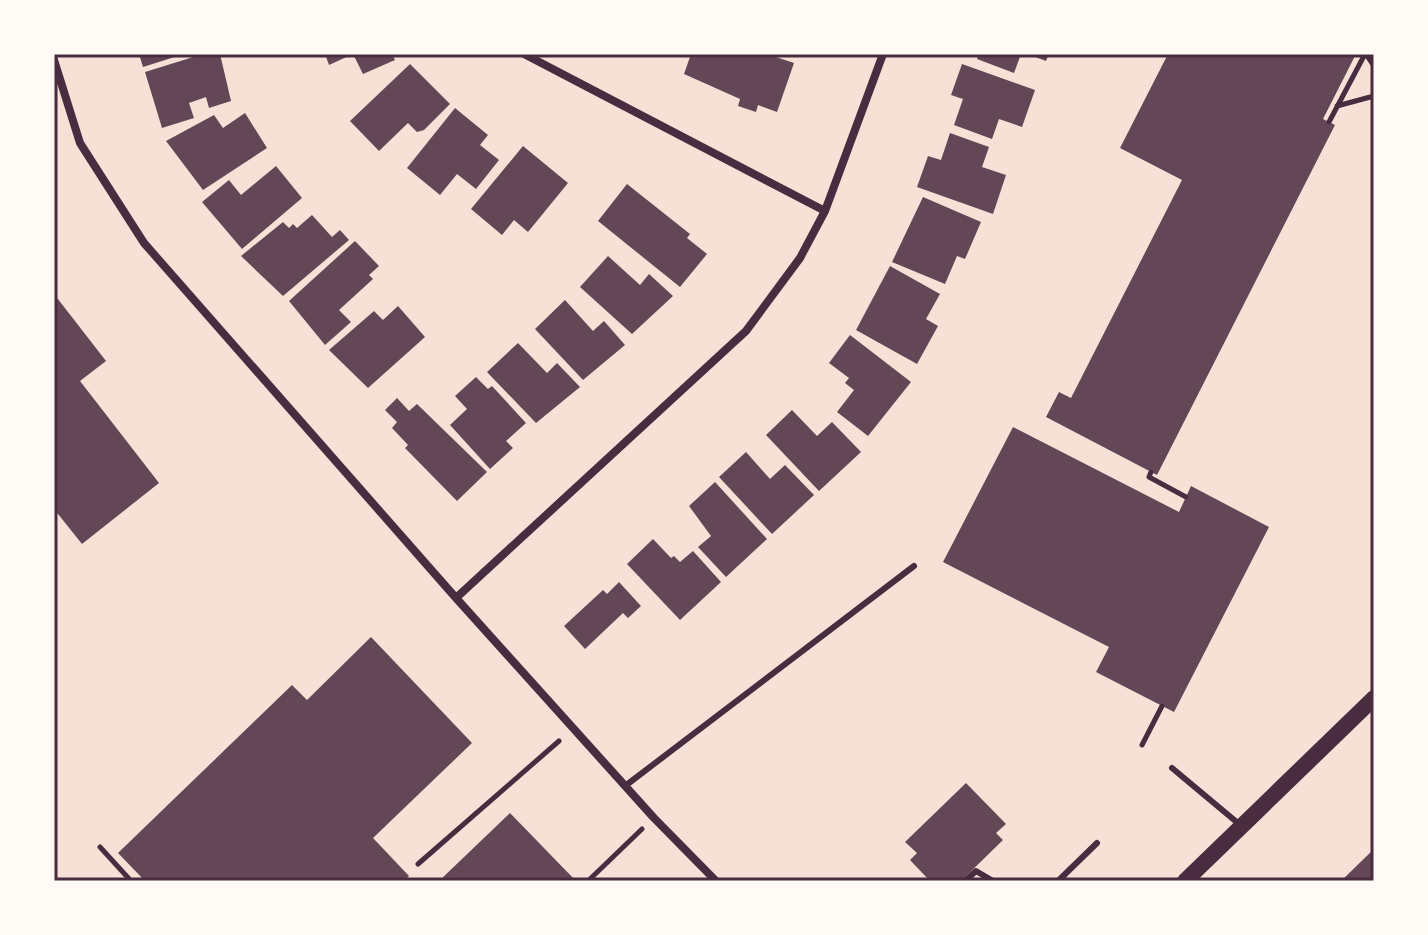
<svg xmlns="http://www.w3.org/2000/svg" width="1428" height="935" viewBox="0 0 1428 935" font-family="Literata,serif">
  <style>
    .building { fill: #644757 }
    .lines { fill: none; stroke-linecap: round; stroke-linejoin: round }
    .path { stroke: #4a2c40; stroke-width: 5 }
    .service { stroke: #4a2c40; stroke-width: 6 }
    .minor { stroke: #4a2c40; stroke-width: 8 }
    .secondary { stroke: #4a2c40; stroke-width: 16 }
    .neatline { fill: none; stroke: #4a2c40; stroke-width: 3 }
  </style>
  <rect width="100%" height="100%" fill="#f7e1d7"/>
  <path class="building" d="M139,54h42v1l-38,12z
    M203,54h17l11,47 -22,7 -3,-11 -17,6 5,15 -32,10 -17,-56z
    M325,54h28l-24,11z
    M353,54h39l3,6 -32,14z
    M691,54h76l27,9 -17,49 -19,-7 -2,7 -18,-6 2,-7 -56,-25z
    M979,54h42l-7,19 -37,-14z
    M1027,54h22l-3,7z
    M1168,54h188l-33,65 12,6 -178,350 -111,-58 13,-25 12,6 111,-218 -62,-32z
    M410,64l40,40 -26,26 -7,2 -9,-9 -29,28 -29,-30z
    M962,64l73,26 -13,37 -23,-8 -7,20 -38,-14 9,-26 -12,-4z
    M455,108l33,27 -8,10 19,15 -23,29 -19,-15 -17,21 -33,-27z
    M245,113l22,35 -64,42 -37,-49 48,-26 9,13z
    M950,133l39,14 -7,20 24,8 -13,39 -76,-27 11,-31 13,4z
    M523,146l45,37 -40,49 -14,-12 -12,15 -31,-26z
    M276,166l26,32 -60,51 -40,-47 27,-22 12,15z
    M627,184l63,50 -3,4 20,16 -27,33 -82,-66z
    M923,197l58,25 -16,37 -8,-3 -12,28 -53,-22z
    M312,215l20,22 8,-7 9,10 -66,56 -42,-40 42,-34 6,6 4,-4 4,4z
    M355,241l24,25 -10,9 4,4 -34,31 12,12 -26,23 -36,-44z
    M608,256l32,29 9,-11 24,22 -41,38 -52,-47z
    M890,266l50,28 -14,25 12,7 -21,38 -61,-34z
    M54,294l52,67 -26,20 79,102 -77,61 -28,-35z
    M565,300l28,31 11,-10 21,24 -42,35 -48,-51z
    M398,306l27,31 -57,51 -39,-38 45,-39 9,9z
    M850,335l61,47 -43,54 -31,-24 17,-22 -9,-7 4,-5 -20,-15z
    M518,343l29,30 10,-10 23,24 -44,36 -49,-51z
    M476,377l12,12 4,-3 34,37 -20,18 7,7 -23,21 -40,-44 17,-16 -12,-13z
    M397,398l12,13 8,-7 70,68 -30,29 -52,-53 3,-3 -16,-17 5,-6 -12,-12z
    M792,410l25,26 15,-14 29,30 -42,39 -53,-56z
    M1013,427l166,85 12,-26 78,41 -95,185 -78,-40 13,-25 -166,-85z
    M746,452l24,27 15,-14 29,30 -42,39 -53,-57z
    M715,482l52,57 -41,38 -28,-30 13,-11 -22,-30z
    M653,539l18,19 3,-2 6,6 13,-11 28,31 -41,38 -53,-56z
    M619,582l22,24 -13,12 -5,-5 -38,36 -21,-23 39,-36 4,4z
    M371,637l101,106 -99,95 36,38 -5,5h-64l-3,-3 -4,3h-188l-27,-28 174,-168 15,15z
    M966,783l40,41 -10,9 7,7 -42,41h-31l-20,-21 7,-7 -12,-11z
    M510,813l66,68h-137z
    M1374,849v32h-33z"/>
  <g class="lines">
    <path class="path" d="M1366,54l8,12
      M1337,106l37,-10
      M1329,122l36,-68
      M1151,472l-2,5 37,20
      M1142,745l20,-39
      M100,847l31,34
      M418,864l141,-123
      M588,881l54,-52"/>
    <path class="service" d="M1172,768l67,56
      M625,786l289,-220
      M965,881l11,-10 17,10
      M1058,881l39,-38"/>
    <path class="minor" d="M524,54l301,157
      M54,60l26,83 64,100 312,355 198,220 62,63
      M456,598l290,-267 54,-73 25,-47 58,-157"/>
    <path class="secondary" d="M1185,881l189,-183"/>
  </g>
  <rect width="1428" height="935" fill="none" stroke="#fffaf5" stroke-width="112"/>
  <rect x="56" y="56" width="1316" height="823" class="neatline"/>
</svg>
